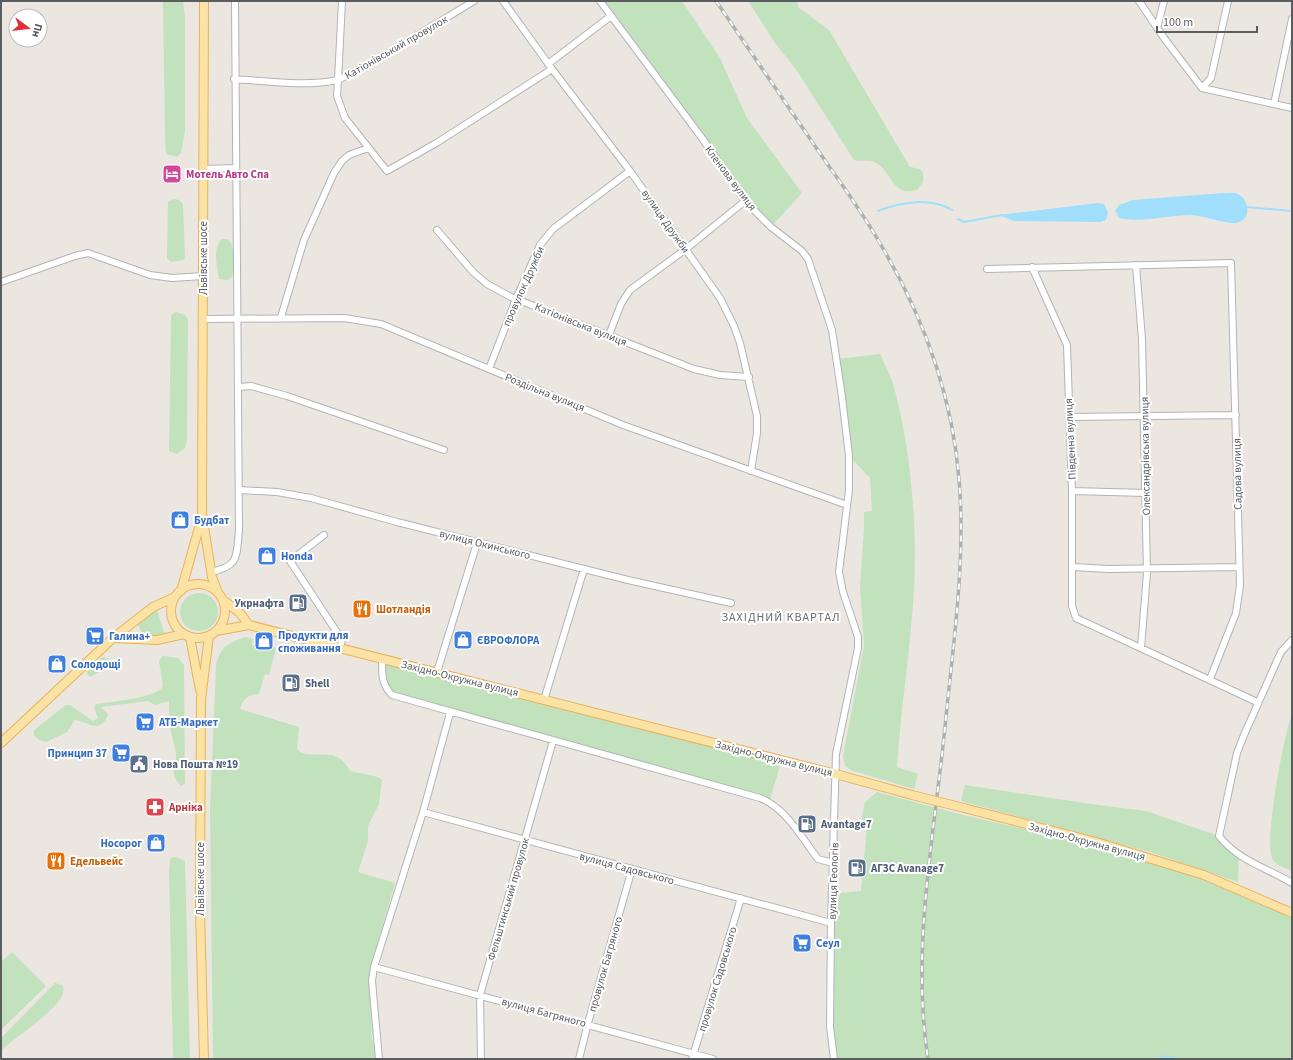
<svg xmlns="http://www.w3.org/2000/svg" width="1293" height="1060" viewBox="0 0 1293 1060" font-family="'Source Sans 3',sans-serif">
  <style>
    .green { fill: #c1e2bd }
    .water { fill: #a0defb }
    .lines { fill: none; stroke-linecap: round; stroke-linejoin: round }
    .stream { stroke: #a0defb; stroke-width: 2 }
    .minor-casing { stroke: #b1b4b7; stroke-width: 8 }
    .major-casing { stroke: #ebb159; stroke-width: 10 }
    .minor { stroke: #fff; stroke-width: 6 }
    .major { stroke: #fbe3a5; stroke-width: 8 }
    .rail-casing { stroke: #afb0b0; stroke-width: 3.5 }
    .rail { stroke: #fff; stroke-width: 2; stroke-dasharray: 6; stroke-linecap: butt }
    .major-bridge-casing { stroke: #ebb159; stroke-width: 10; stroke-linecap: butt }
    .major-bridge { stroke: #fbe3a5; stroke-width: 8 }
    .labels { text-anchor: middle; stroke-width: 4; stroke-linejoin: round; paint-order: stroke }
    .street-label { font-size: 11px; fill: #595d60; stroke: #fff }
    .hotel-label { font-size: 11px; font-weight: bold; fill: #b23c85; stroke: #fff; text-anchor: start }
    .shop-label { font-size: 11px; font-weight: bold; fill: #366cbe; stroke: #fff; text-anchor: start }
    .service-label { font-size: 11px; font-weight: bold; fill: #4e5e75; stroke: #fff; text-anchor: start }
    .food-label { font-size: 11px; font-weight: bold; fill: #c56008; stroke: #fff; text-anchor: start }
    .health-label { font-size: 11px; font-weight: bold; fill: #be3a42; stroke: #fff; text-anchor: start }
    .neighbourhood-label { font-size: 12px; letter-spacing: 1px; fill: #6a6f72; stroke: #fff }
  </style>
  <rect width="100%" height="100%" fill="#ebe7e0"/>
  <path class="green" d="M163,1h20l2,15v115l-4,22 -4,4 -11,-3 -1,-15z
    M600,1h82l38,57 27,60 55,75 -31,34 -26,-26z
    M748,1h49l1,6 31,23 81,137 10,2 3,4v9l-6,8c-3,0 -9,2 -12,1 -13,-3 -17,-21 -27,-27 -11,-6 -14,-1 -24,-4l-59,-92 -20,-25z
    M174,199l5,1 4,4 2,52 -1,4 -13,2 -4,-4 1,-56z
    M222,239h6c9,10 6,26 4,38l-5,3 -8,-1c-2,-13 -7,-30 3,-40z
    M176,312l9,3 3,4 -1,119 -2,10 -8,6 -8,-3 2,-136z
    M880,354c5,11 11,22 14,33 19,71 25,157 18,229 -4,51 -12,101 -15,151l21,7 -4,15 -64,-19 -5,-5 -2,-9 21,-110 -4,-59 4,-58v-17l8,-1 -2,-33 -21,-22 -12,-97z
    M180 612a19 19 0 1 1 38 0a19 19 0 1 1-38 0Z
    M157,609l8,27 -23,-2 -4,-10z
    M245,637l8,2 -1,6 14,4 7,-4 3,4 -7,26 -4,-1 -6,20c-11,1 -15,4 -19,15l59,18 -2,22 4,4c23,5 36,-6 49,18l28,6 4,3 -3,24 -11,22v15l-10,31 37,11 -26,89 3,67 5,20h-164l-3,-251 6,-143c5,-19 11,-21 29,-28z
    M163,656l15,2 6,7 1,119 -4,2 -5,-6 -3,-9 3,-7v-11l-7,-30v-22l-14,4 -7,-4 -47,6 7,7c-7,21 -20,8 -33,6l-8,12 -21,10 -7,-2 -5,-5v-5l32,-25h4l23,16 5,-3 -4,-11 2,-3c13,-2 62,-6 67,-18l-4,-25z
    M102,657l6,2 2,3v5l-20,10 -3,-3 1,-4z
    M385,662l396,101 -11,36 -370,-103c-15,-7 -15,-18 -15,-34z
    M1292,713v158c-7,-3 -17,-6 -20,-13 -8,-19 12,-123 20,-145z
    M965,785l126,19 55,7 73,25 20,20 -1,26 -85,-29 -192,-52z
    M877,792l86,23 133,30 107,33 89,39v142h-455l-4,-32 2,-117 5,-17 21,-2 6,-64 -7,-1 5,-24z
    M176,857l9,4 5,198h-17l-4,-187 1,-14z
    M12,952l34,34 -45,44v-68z
    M55,983l7,2c12,17 -50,53 -61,66v-13z"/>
  <path class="water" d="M1223,193c4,0 12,-1 15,1 13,7 13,28 -3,29 -14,0 -29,-7 -43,-8 -24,0 -49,8 -73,3l-4,-7 4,-6 14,-5z
    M1098,203l6,1 4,8 -2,8 -5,2 -87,-1 -15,-6z"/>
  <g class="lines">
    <path class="stream" d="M1246,207l46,4
      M878,211c23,-9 52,-14 74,-1
      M958,219l6,3 38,-7
      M1156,1059l11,-3 6,1"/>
    <defs>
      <path id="minor" d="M474,1l-101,61 -35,18 -1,16 8,22 42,53 51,-29 114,-73
        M503,1l49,68 78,102 90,127 14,28 6,17 17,73v17l-6,38
        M600,1l102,137 43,63 26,26 31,24 6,8 24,71 10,67 7,59v34l-10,82 4,20 15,45v11l-22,106 -5,169 -1,104 4,32
        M1139,1l25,37 38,50 90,20
        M1157,28l7,-27
        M548,64l63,-48
        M234,79c34,2 70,8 104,1l4,-79
        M1202,88l9,-10 17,-77
        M1274,104l18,-85
        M203,169l32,-1
        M437,230l36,42 14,12 24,13 183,72 26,6 29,2
        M1136,265l6,74 5,234 -6,75
        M1032,267l35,78 5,146v115l4,12 181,84
        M987,269l244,-6 9,322 -4,28 -26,66
        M1,282l74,-26 13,-3 62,22 22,3 31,-2
        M281,317l23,-77 30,-67 8,-12 7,-6 19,-7
        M203,319l141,-1 37,6 242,101 224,80
        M609,335l12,-31 9,-14 56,-41 59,-48
        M489,369l27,-70 24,-54 13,-16 77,-58
        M239,387l12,-1 36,10 157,54
        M1069,417l167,-2
        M239,490l38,2 34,6 86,24 231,58 103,23
        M1072,491l74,2
        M324,535l-34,26 52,79 -2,8
        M1073,567l36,2 130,-2
        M211,572c29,-6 25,-16 28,-41l-4,-530
        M1292,640l-11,12 -37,83 -7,18 -18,83c20,25 46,31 73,47
        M382,658c0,15 -1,26 10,37l368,103c26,10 42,40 58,61l15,4
        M437,672l40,-129
        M544,700l40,-131
        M423,812l408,111
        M374,967l339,92
        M379,1059l-7,-78 2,-14 49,-155 27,-99
        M481,1059l-1,-64 73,-254
        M579,1059l9,-36 44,-154
        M692,1059l49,-161"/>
      <path id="major" d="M204,1l-2,513 10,63 6,16
        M171 611a27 27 0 1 1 54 0a27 27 0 1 1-54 0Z
        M181,591l21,-74
        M223,600l17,13 9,12
        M216,631l33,-6 583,148 80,22
        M190,637l10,53
        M113,638l44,2 27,-6
        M1,743l112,-105 40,-31 22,-10
        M964,808l132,34 108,33 88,38
        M204,1059l-4,-149 1,-211 8,-63"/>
    </defs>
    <use href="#minor" class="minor-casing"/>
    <use href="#major" class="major-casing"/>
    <use href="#minor" class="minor"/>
    <use href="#major" class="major"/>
    <defs>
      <path id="rail" d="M716,1c33,48 66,96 99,145 21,31 44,61 63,94 44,73 74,153 81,239 7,82 -6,166 -14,248 -11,110 -34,222 -17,332"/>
    </defs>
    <use href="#rail" class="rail-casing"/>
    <use href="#rail" class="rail"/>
    <defs>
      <path id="major-bridge" d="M912,795l52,13"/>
    </defs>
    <use href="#major-bridge" class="major-bridge-casing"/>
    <use href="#major-bridge" class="major-bridge"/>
  </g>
  <defs>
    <symbol id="hotel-square" viewBox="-11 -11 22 22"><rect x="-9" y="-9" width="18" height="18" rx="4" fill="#d1479c" stroke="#fff"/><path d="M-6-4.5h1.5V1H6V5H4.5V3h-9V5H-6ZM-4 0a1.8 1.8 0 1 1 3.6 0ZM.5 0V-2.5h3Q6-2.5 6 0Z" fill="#fff"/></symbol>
    <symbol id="shop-square" viewBox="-11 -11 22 22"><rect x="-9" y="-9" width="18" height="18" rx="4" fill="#3f7fe0" stroke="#fff"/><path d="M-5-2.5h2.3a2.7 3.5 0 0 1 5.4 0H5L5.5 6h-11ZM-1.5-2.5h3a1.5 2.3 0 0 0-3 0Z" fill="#fff"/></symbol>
    <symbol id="fuel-square" viewBox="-11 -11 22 22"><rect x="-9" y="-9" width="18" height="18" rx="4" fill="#5c6f8a" stroke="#fff"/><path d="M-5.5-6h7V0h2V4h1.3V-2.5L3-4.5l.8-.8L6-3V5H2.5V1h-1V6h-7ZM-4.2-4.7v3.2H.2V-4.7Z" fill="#fff"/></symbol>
    <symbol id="restaurant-square" viewBox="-11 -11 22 22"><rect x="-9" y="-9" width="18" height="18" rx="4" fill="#e8710a" stroke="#fff"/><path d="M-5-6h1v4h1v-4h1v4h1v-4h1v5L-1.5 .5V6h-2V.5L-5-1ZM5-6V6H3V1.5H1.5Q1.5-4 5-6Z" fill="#fff"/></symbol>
    <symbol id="supermarket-square" viewBox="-11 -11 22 22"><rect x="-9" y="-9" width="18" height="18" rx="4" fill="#3f7fe0" stroke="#fff"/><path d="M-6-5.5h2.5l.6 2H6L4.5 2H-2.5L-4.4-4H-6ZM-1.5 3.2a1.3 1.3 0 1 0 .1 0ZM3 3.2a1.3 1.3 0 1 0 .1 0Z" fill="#fff"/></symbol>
    <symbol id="civic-square" viewBox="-11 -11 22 22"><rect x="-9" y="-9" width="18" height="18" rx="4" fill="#5c6f8a" stroke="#fff"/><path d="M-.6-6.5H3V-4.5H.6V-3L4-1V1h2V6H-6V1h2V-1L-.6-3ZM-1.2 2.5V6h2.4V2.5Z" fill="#fff"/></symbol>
    <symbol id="pharmacy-square" viewBox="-11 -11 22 22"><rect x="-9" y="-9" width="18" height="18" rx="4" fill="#e0444e" stroke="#fff"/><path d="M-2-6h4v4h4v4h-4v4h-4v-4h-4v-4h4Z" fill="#fff"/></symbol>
  </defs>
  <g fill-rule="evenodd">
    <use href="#hotel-square" x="161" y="163" width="22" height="22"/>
    <use href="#shop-square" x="169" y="509" width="22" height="22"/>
    <use href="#shop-square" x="256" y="545" width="22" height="22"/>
    <use href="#fuel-square" x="287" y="592" width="22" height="22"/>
    <use href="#restaurant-square" x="351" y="598" width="22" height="22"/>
    <use href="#supermarket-square" x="84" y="625" width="22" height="22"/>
    <use href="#shop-square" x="452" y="629" width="22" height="22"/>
    <use href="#shop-square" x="253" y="630" width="22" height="22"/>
    <use href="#shop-square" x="46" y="653" width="22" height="22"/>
    <use href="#fuel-square" x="280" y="672" width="22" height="22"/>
    <use href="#supermarket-square" x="134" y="711" width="22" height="22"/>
    <use href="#supermarket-square" x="110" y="742" width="22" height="22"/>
    <use href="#civic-square" x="128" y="753" width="22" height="22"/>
    <use href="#pharmacy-square" x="144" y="796" width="22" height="22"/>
    <use href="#fuel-square" x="796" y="813" width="22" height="22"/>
    <use href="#shop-square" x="145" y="832" width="22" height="22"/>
    <use href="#restaurant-square" x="45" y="850" width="22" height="22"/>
    <use href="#fuel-square" x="846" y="857" width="22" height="22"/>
    <use href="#supermarket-square" x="791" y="932" width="22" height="22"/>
  </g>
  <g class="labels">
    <g class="street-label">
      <text transform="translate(396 47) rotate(-30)" y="4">Катіонівський провулок</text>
      <text transform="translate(731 178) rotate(53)" y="4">Кленова вулиця</text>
      <text transform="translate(666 221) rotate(55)" y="4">вулиця Дружби</text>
      <text transform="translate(203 258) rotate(-90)" y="4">Львівське шосе</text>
      <text transform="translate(523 286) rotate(-66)" y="4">провулок Дружби</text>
      <text transform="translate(581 324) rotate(22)" y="4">Катіонівська вулиця</text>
      <text transform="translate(545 392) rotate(22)" y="4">Роздільна вулиця</text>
      <text transform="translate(1070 439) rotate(-93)" y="4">Південна вулиця</text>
      <text transform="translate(1145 456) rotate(-91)" y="4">Олександрівська вулиця</text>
      <text transform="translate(1237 474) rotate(-91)" y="4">Садова вулиця</text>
      <text transform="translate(485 544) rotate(14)" y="4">вулиця Окинського</text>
      <text transform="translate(460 678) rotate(14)" y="4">Західно-Окружна вулиця</text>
      <text transform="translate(774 758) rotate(14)" y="4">Західно-Окружна вулиця</text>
      <text transform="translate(1087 841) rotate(15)" y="4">Західно-Окружна вулиця</text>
      <text transform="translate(627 868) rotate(15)" y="4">вулиця Садовського</text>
      <text transform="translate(200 879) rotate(-90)" y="4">Львівське шосе</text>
      <text transform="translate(833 881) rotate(-88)" y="4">вулиця Геологів</text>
      <text transform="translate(508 899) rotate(-74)" y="4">Фельштинський провулок</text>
      <text transform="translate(605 964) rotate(-74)" y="4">провулок Багряного</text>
      <text transform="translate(717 979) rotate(-73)" y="4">провулок Садовського</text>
      <text transform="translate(544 1012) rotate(15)" y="4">вулиця Багряного</text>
    </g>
    <g class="hotel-label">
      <text x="186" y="178">Мотель Авто Спа</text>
    </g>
    <g class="shop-label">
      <text x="194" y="524">Будбат</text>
      <text x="281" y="560">Honda</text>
      <text x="278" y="639">Продукти для<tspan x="278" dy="13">споживання</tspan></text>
      <text x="109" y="640">Галина+</text>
      <text x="477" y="644">ЄВРОФЛОРА</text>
      <text x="71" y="668">Солодощі</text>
      <text x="159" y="726">АТБ-Маркет</text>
      <text x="107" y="757" text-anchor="end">Принцип 37</text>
      <text x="142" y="847" text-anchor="end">Носорог</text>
      <text x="816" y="947">Сеул</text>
    </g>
    <g class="service-label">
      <text x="284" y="607" text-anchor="end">Укрнафта</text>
      <text x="305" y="687">Shell</text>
      <text x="153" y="768">Нова Пошта №19</text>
      <text x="821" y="828">Avantage7</text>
      <text x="871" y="872">АГЗС Avanage7</text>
    </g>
    <g class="food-label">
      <text x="376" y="613">Шотландія</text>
      <text x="70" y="865">Едельвейс</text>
    </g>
    <g class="health-label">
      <text x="169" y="811">Арніка</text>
    </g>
    <g class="neighbourhood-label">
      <text x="781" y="621">ЗАХІДНИЙ КВАРТАЛ</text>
    </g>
  </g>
  <rect width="1293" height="1060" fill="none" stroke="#595d60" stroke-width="4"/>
  <g transform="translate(28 28) rotate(105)"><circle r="19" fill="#ffffff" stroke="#bdbebf"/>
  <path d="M0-3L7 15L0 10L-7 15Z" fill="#e13037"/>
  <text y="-6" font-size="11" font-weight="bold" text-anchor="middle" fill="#595d60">Пн</text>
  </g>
  <path d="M1157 26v6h100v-6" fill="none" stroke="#595d60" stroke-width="2"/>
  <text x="1163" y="26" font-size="12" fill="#595d60" stroke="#ffffff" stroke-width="3" paint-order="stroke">100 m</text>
</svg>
